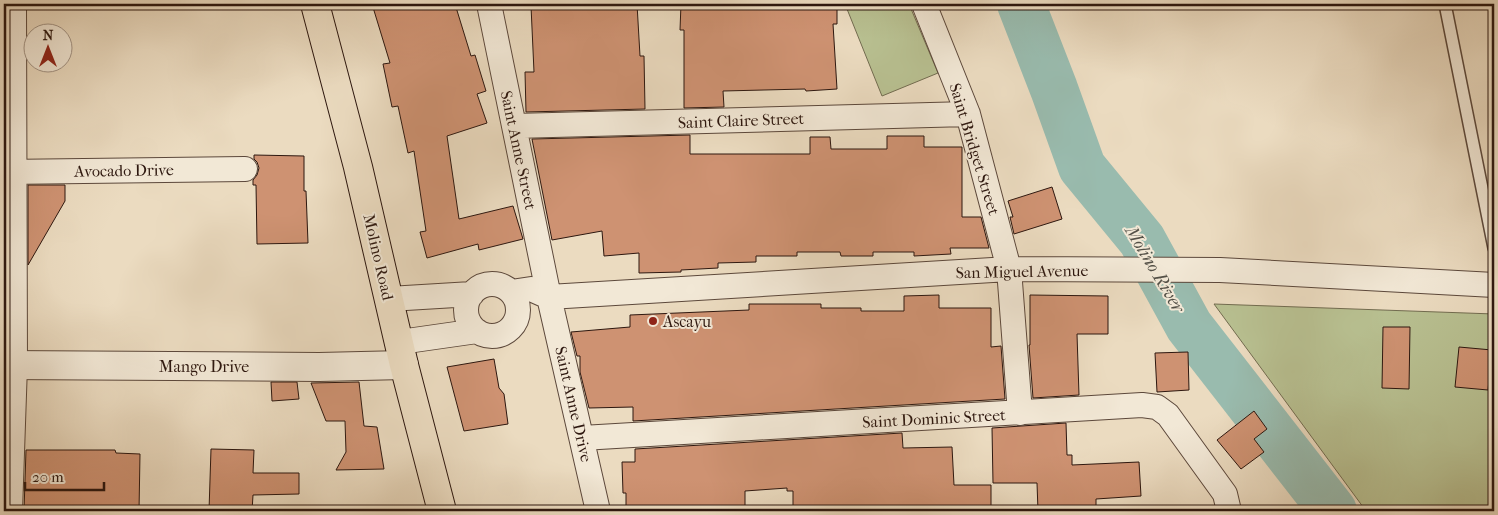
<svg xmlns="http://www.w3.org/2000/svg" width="1498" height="515" viewBox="0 0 1498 515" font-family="'IM FELL French Canon',serif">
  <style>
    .green { fill: #b8c091; stroke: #726c50 }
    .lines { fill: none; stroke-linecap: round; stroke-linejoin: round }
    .river { stroke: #99bbae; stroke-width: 48 }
    .building { fill: #ce9272; stroke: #2d170f }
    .service-casing { stroke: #5c483b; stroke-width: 14 }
    .minor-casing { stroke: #5c483b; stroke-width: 26 }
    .tertiary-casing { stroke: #5c483b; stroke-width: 30 }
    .primary-casing { stroke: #2d170f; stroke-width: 30 }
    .service { stroke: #f2e8d6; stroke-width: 11 }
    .minor { stroke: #f2e8d6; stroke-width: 24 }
    .tertiary { stroke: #f2e8d6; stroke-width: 28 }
    .primary { stroke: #ebdbc0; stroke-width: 28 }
    .poi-dot { fill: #8f2418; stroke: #f2e8d6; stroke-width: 2 }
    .labels { text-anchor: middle; stroke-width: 4; stroke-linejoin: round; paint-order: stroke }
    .street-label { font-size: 16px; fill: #2d170f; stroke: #f2e8d6 }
    .poi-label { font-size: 16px; fill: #2d170f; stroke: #f2e8d6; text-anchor: start }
    .water-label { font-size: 18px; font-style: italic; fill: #535047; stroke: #f2e8d6 }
  </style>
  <rect width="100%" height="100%" fill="#ebdbc0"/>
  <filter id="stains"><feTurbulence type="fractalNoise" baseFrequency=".004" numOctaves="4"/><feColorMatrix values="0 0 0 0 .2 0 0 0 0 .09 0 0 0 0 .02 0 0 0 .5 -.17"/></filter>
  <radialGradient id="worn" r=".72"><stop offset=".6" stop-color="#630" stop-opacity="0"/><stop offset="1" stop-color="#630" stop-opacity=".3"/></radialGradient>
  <path class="green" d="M845,4h64l29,69 -56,23z
    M1214,304l280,10v197h-128z"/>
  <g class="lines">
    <path class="river" d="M1021,4l33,85 28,78 60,73 47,86 144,185"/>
  </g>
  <path class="building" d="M372,4h83l16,52 4,-1 11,36 -9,3 10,29 -40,13 12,83 54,-13 10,33 -44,11 -1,-6 -51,14 -7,-26 6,-1 -12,-80 -6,2 -10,-47 -6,1 -9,-43 7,-1z
    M595,4h42l3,52h4l1,53 -119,3 -1,-40h9l-3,-66z
    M681,4h156v20h-4l4,65 -31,2 -1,-2 -82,2 1,16 -40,1v-78h-4z
    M690,135v19h120v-17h20l1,12h56v-13h37v11h38v70h19l8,31h-39l1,6 -37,2v-4h-41v4h-32l-1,-4h-43v4h-41v6l-38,1v5l-37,2v2l-42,1v-20l-35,3 -2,-25 -50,9 -20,-101z
    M254,155l50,1v35h2l2,52 -51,1 -1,-59h-3v-5l4,-5 2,-7 -2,-6 -3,-3z
    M28,185h37v16l-37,64z
    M1052,187l10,32 -48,15 -4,-17h3l-5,-16z
    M939,295v13h52v39l10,-1 4,53 -372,22v-14l-44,1 -9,-36v-16h-3l-6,-24 59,-5v-12l119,-5v-6h72v4h40v3h43v-15z
    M1030,295l78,1v38h-31l2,61 -46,3 -4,-53h1z
    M1383,327h27l-1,62 -27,-1z
    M1459,347l33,3 -4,40 -33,-3z
    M1188,352l1,38 -32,2 -2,-39z
    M494,359l5,29 5,6 4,30 -44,7 -17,-64z
    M271,382h26l2,17 -27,2z
    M359,382l5,44 13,1 7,42 -48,1 10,-18 -1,-31h-19l-15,-38z
    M1254,411l13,18 -13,10 10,13 -23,17 -24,-29z
    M1066,423l1,32h5v10l67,-3 2,34 -45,3v12h-58l-1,-28h-44l-1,-55z
    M902,433l1,15 49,-1 2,38h37v26h-198v-20h-6v-3l-42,3v20h-119v-18h-3l-1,-31h13v-13z
    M211,449l43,1 -1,23h46v21l-46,1 -1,16h-43z
    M26,450h89l1,3 24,1 -1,57h-115z"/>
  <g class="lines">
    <defs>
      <path id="service" d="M1445,4l49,244"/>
      <path id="minor" d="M489,4l60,293 49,214
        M924,4l44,110 41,155 11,144
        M514,126l454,-12
        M4,172l241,-3
        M466 310a26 26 0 1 1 52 0a26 26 0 1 1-52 0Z
        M511,292l20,-3 18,8 460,-28 211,1 274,15
        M389,299l83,-5
        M400,342l77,-11
        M582,438l560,-33 15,2 11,8 57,79 4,17
        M10,511l5,-146 -1,-361"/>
      <path id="tertiary" d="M4,365l315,2 85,-2"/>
      <path id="primary" d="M315,4l43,163 46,198 38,146"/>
    </defs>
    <use href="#service" class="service-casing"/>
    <use href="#minor" class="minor-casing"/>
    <use href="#tertiary" class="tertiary-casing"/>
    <use href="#primary" class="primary-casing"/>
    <use href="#service" class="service"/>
    <use href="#minor" class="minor"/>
    <use href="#tertiary" class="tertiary"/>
    <use href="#primary" class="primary"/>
  </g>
  <circle class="poi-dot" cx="653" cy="321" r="5"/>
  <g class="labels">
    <g class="street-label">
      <text transform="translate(741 120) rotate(-2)" y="6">Saint Claire Street</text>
      <text transform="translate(975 149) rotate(73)" y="6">Saint Bridget Street</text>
      <text transform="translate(519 150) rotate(78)" y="6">Saint Anne Street</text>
      <text transform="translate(124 170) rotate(-1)" y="6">Avocado Drive</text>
      <text transform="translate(379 257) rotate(77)" y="6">Molino Road</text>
      <text transform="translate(1022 271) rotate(-1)" y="6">San Miguel Avenue</text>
      <text x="204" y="372">Mango Drive</text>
      <text transform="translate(574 404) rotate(77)" y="6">Saint Anne Drive</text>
      <text transform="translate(934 418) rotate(-3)" y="6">Saint Dominic Street</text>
    </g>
    <g class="poi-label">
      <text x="663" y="327">Ascayu</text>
    </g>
    <g class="water-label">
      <text transform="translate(1155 269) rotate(59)" y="6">Molino River</text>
    </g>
  </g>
  <rect width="1498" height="515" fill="none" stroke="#ebdbc0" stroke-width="20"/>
  <rect x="5" y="5" width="1488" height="505" fill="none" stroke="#2d170f" stroke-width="2.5"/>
  <rect x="10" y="10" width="1478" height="495" fill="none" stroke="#2d170f"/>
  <g transform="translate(48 48)"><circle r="24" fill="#f2e8d6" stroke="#a39486"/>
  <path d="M0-4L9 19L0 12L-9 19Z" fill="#8f2418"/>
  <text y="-8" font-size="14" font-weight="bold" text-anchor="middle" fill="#2d170f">N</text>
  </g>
  <path d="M25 482v8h79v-8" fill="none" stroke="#2d170f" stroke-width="2.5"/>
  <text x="32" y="482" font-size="15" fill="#2d170f" stroke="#f2e8d6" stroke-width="4" paint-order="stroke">20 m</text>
  <rect width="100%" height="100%" filter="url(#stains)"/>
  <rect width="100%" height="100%" fill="url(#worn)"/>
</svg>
